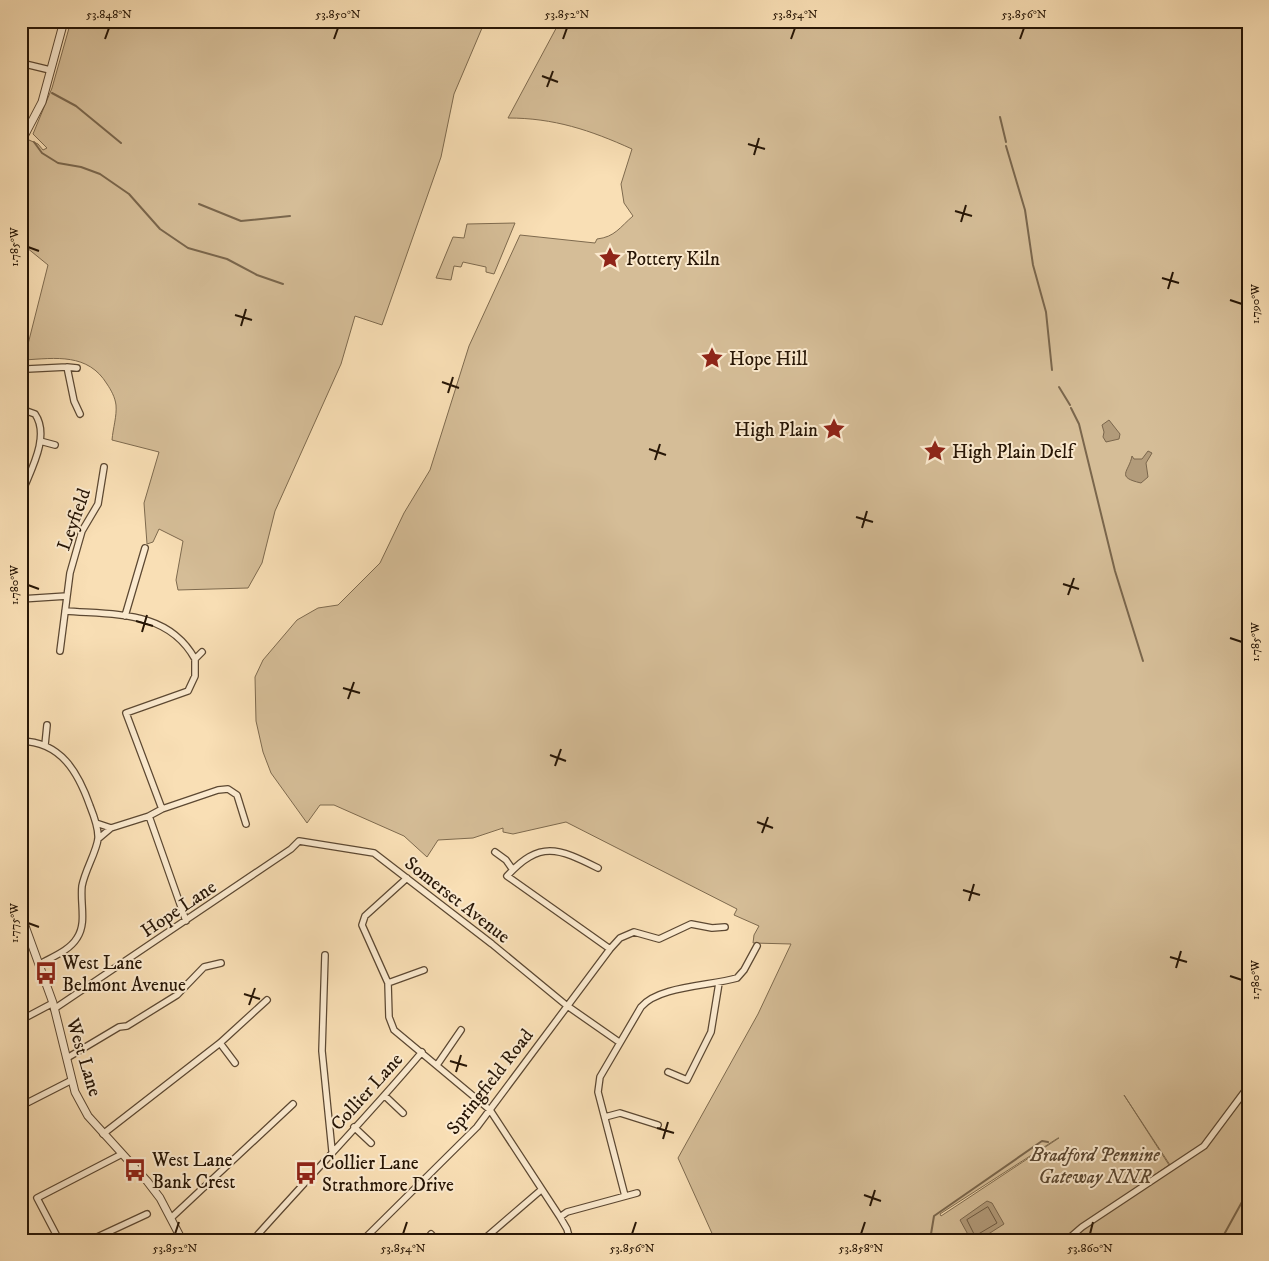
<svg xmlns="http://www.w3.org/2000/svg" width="1269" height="1261" viewBox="0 0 1269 1261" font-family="'IM FELL DW Pica',serif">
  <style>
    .green { fill: #d5bd97; stroke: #7e6a4e; fill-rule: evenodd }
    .water { fill: #b29b7a; stroke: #7a664c }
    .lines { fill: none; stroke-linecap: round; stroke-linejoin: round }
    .shore { stroke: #6c5840; stroke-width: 1 }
    .stream { stroke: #7a664c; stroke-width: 2 }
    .minor-casing { stroke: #5c4832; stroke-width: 8 }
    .tertiary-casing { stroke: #5c4832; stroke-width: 9 }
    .minor { stroke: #fbeacf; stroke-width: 5.5 }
    .tertiary { stroke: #fbeacf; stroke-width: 7 }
    .ticks { fill: none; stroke: #271606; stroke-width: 2 }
    .labels { text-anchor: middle; stroke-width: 4; stroke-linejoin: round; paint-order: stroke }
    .poi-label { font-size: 19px; fill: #271606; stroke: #fbeacf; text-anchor: start }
    .street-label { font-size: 19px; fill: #271606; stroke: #fbeacf }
    .park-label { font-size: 19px; font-style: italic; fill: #5b4832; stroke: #fbeacf }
    .neatline { fill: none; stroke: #271606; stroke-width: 2 }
    .ticks-label { font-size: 12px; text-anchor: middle; fill: #271606 }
  </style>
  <rect width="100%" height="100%" fill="#f9dfb5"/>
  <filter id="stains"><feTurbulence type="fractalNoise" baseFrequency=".004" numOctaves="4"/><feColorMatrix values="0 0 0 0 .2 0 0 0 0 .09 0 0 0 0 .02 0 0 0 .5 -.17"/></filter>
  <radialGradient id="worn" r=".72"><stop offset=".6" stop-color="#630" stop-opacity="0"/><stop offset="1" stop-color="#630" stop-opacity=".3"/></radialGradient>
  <path class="green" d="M71,21h414l-31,73 -13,63 -59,168 -27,-9 -14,48 -66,147 -13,52 -14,25 -70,2 -2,-10 7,-39 -24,-12 -6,13 -6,2 -3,-41 15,-51 -47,-12c1,-12 5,-24 4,-35 -1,-8 -5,-15 -9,-21 -19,-31 -51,-26 -83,-24l24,-95 -27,-22v-90l8,-13 9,4 5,6 4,-2 -14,-14 19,-46z
    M560,21h688v1219h-533l-37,-82 80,-144 33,-70 -38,-1 1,-8 5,-9 -25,-11 3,-6 -171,-87 -53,12 -10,-2v-4l-30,10 -35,2 -11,17 -23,-21 -70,-31h-14l-13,18 -36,-50 -8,-21 -7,-31 -1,-44 8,-17 34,-40 21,-12 20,-3 42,-42 24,-50 26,-43 39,-124 51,-111 75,8 2,-4c18,-2 23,-12 36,-23l-9,-13 -3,-19 11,-35c-42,-19 -78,-31 -124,-31zM1124,1095l48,73 -91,57 88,-60zM1058,1138h1l-118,78 -1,-2z
    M515,223l-21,51 -8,-2v-5l-23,-5 -2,5 -7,-1 -3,14 -15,-2 17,-41 11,1 3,-14z"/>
  <path class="water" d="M1109,420l11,14 -1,5 -13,3 -3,-5 1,-5 -2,-7z
    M1148,451l4,2 -6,10 2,14 -7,6c-26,-6 -12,-11 -9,-27l2,3h8z
    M987,1201l5,2 12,21 -25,16h-8l-11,-20z"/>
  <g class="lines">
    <path class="shore" d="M988,1207l9,16 -22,13 -8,-16z"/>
    <path class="stream" d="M52,93l24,13 45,37
      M1000,117l6,25
      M34,142l8,11 16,10 23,4 19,7 29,20 31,35 28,19 39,11 30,16 26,9
      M1006,146l19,64 8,55 13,47 6,58
      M199,204l42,17 49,-5
      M1059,387l11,18
      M1071,408l8,16 36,147 28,90
      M930,1240l4,-24 108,-75 6,1
      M1221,1240l27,-49"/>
    <defs>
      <path id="minor" d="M21,63l29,7
        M21,366l6,3 40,-2 7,34 6,13
        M67,367l10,1
        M21,409l14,5c16,23 -6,59 -14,81
        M40,441l15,4
        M21,599l46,-3
        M65,611c50,4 103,-1 130,48
        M125,616l20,-68
        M60,651l10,-78 12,-42 16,-27 6,-37
        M21,741c40,1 57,31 69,65 4,10 9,23 8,33 -2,14 -13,31 -16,47 -2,18 5,37 -5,52 -8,13 -25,19 -37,26
        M45,745l2,-20
        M162,809l56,-19 10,-1 9,6 9,29
        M96,823l15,5 -13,11
        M111,828l38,-12
        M495,852l11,8 7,10
        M598,868c-40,-20 -58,-28 -91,8l103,73
        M407,878l-42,38 -3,9 26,58 1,34 5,13 96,80 70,107 7,12 3,11
        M186,921l-37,-105 13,-7 -36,-96 62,-22 7,-15v-17l7,-7
        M325,955l-3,96 10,100
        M388,983l36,-13
        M54,1009l237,-160 8,-8 75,12 118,91 74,61 53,37
        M21,1020l32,-17
        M220,1043l15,20
        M67,1058l52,-31 8,-1 50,-31 27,-28 17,-4
        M437,1065l24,-35
        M668,1072l19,8 24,-48 8,-49
        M385,1096l18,17
        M21,1106l51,-26
        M605,1117l15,-4 38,12
        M354,1127l17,16
        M103,1134l117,-91 47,-43
        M625,1196l-27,-104 2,-15 41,-70c17,-21 69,-21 96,-29l7,-8 13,-24
        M560,1217l7,-5 70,-19
        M171,1218l122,-114
        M431,1234l5,6
        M59,1240l-22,-42 85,-44
        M91,1240l56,-26
        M253,1240c56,-63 115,-124 169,-188
        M363,1240l114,-113 133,-178 10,-11 14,-6 25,7 32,-15 21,4 13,-1
        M483,1240l58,-50
        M1067,1240l15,-13 122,-81 44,-59"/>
      <path id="tertiary" d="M21,142l21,-40 22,-81
        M21,915l32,88 22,89 13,24 59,65 13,17 22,42"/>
    </defs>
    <use href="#minor" class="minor-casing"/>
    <use href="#tertiary" class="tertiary-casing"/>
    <use href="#minor" class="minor"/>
    <use href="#tertiary" class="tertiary"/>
  </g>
  <path class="ticks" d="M105,39l4,-11M334,39l4,-11M563,39l4,-11M791,39l4,-11M1020,39l4,-11M542,76l16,6M547,87l6,-16M748,144l17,5M754,155l5,-17M955,211l17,5M961,222l5,-17M28,247l11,4M1162,278l17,5M1168,289l5,-17M1230,300l12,4M235,315l17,5M241,326l5,-17M442,382l17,6M448,393l5,-16M649,449l17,6M655,460l5,-16M856,517l17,5M862,528l5,-17M1063,584l16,5M28,585l11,4M1068,595l6,-17M136,621l17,5M142,632l5,-17M1230,638l12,4M343,688l17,5M348,699l6,-17M550,755l16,6M555,766l6,-17M757,822l16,6M762,833l6,-16M963,890l17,5M969,901l5,-17M28,923l11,4M1170,957l17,5M1176,968l5,-17M1230,976l12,4M244,994l16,5M249,1005l6,-17M450,1061l17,5M456,1072l5,-17M657,1128l17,5M663,1139l5,-17M864,1195l17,6M870,1206l5,-16M175,1234l4,-12M403,1234l4,-12M632,1234l4,-12M861,1234l4,-12M1090,1234l3,-12"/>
  <defs>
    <symbol id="sight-bare" viewBox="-9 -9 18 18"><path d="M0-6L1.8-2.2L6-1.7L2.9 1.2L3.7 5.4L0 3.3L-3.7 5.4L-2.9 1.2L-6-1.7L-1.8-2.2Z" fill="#8f2418" stroke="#fbeacf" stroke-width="2.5" paint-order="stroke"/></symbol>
    <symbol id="bus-bare" viewBox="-9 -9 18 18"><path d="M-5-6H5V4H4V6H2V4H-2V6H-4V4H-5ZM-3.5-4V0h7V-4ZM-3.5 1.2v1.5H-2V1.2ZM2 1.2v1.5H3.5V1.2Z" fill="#8f2418" stroke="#fbeacf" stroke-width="2.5" paint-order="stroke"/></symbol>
  </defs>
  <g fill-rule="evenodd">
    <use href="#sight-bare" x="594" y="242" width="32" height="32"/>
    <use href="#sight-bare" x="696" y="342" width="32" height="32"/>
    <use href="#sight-bare" x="818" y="413" width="32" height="32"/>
    <use href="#sight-bare" x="919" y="435" width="32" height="32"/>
    <use href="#bus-bare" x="30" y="957" width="32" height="32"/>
    <use href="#bus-bare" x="119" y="1154" width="32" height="32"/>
    <use href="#bus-bare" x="290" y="1157" width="32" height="32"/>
  </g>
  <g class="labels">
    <g class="poi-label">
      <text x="626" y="265">Pottery Kiln</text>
      <text x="729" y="365">Hope Hill</text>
      <text x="818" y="436" text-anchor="end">High Plain</text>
      <text x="952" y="458">High Plain Delf</text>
      <text x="62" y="969">West Lane<tspan x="62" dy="22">Belmont Avenue</tspan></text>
      <text x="152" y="1166">West Lane<tspan x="152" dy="22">Bank Crest</tspan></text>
      <text x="322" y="1169">Collier Lane<tspan x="322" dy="22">Strathmore Drive</tspan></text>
    </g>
    <g class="street-label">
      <text transform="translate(73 519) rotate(-70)" y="7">Leyfield</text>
      <text transform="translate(458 899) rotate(38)" y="7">Somerset Avenue</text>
      <text transform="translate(178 908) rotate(-34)" y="7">Hope Lane</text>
      <text transform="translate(85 1057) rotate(73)" y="7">West Lane</text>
      <text transform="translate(489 1081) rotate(-52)" y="7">Springfield Road</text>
      <text transform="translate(366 1091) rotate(-48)" y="7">Collier Lane</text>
    </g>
    <g class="park-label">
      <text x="1095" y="1161">Bradford Pennine<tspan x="1095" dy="22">Gateway NNR</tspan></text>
    </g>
  </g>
  <rect width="1269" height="1261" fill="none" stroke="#f9dfb5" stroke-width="55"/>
  <rect x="28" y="28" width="1214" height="1206" class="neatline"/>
  <g class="ticks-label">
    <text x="109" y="18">53.848°N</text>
    <text x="338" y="18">53.850°N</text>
    <text x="567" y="18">53.852°N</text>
    <text x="795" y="18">53.854°N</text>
    <text x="1024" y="18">53.856°N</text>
    <text transform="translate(14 247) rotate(-90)" y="4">1.785°W</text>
    <text transform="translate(1255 304) rotate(-90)" y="4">1.790°W</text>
    <text transform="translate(14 585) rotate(-90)" y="4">1.780°W</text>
    <text transform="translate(1255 642) rotate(-90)" y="4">1.785°W</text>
    <text transform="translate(14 923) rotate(-90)" y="4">1.775°W</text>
    <text transform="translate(1255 980) rotate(-90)" y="4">1.780°W</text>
    <text x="175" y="1252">53.852°N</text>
    <text x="403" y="1252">53.854°N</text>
    <text x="632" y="1252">53.856°N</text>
    <text x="861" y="1252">53.858°N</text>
    <text x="1090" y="1252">53.860°N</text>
  </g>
  <rect width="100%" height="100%" filter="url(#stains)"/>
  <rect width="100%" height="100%" fill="url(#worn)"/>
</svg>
